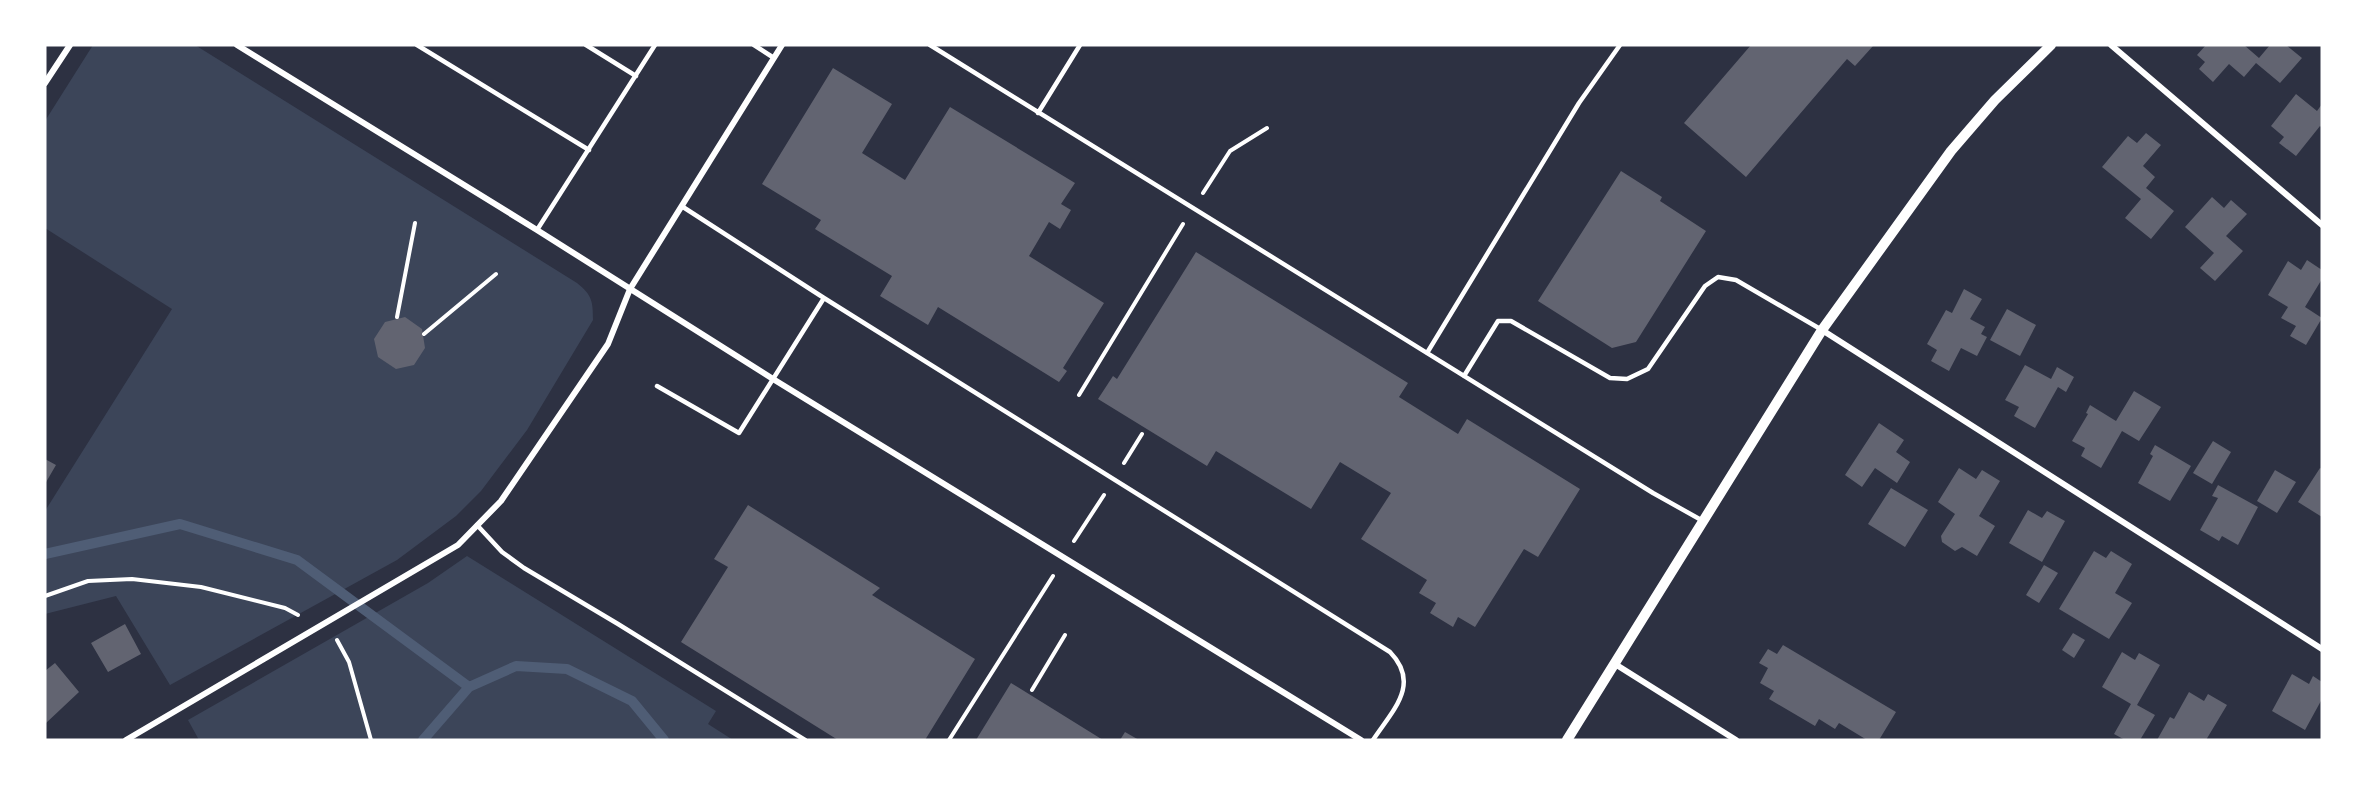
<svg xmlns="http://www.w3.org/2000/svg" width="2367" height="785" viewBox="0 0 2367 785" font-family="Lato,sans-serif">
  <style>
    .green { fill: #3c4559 }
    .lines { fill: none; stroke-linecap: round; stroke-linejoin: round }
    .stream { stroke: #4f5d75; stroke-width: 10 }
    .building { fill: #626471 }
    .path { stroke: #fff; stroke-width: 4 }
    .service { stroke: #fff; stroke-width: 4.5 }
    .minor { stroke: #fff; stroke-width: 6 }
    .tertiary { stroke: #fff; stroke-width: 10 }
  </style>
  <rect width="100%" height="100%" fill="#2d3142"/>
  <path class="green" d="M93,45h102l382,238c15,12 16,18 16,37l-66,110 -46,61 -25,25 -59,44 -227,125 -54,-89 -71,18v-103l127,-202 -127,-81v-107z
    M467,556l249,155 -8,13 25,16h-534l-11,-20 240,-137z"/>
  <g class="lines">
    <path class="stream" d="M45,554l135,-30 117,36 172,127 47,-21 51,3 65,32 32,39
      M423,740l46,-53"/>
  </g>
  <path class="building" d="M1751,45l122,1 -18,20 -8,-7 -101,118 -62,-54z
    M2206,45h38l15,13 11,-13h16l16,13 -22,25 -24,-20 -12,14 -15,-13 -16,18 -14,-13 6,-7 -8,-7z
    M833,68l59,36 -30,49 43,27 45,-73 125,76 -14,21 10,6 -11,19 -11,-7 -20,34 75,47 -41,65 4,3 -8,11 -121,-75 -10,18 -48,-29 12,-20 -77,-47 6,-9 -59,-36z
    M2296,94l21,17 5,-7v24l-2,-2 -24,30 -17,-13 5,-6 -13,-11z
    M2146,133l15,12 -18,21 12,11 -9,11 28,23 -23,28 -26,-21 16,-19 -39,-32 26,-31 9,7z
    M1621,171l41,26 -2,4 46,30 -70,111 -24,6 -74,-47z
    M2212,197l12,11 7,-8 16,14 -21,22 17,15 -28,30 -15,-13 14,-15 -29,-26z
    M1196,252l212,131 -9,14 59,37 9,-15 113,70 -42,68 -14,-8 -49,78 -17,-10 -5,10 -23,-14 6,-10 -17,-10 8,-13 -66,-41 30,-46 -51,-31 -29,47 -95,-58 -9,15 -109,-67 15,-23 4,3z
    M2307,260l15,10v9l-17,28 17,11 -16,27 -16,-9 6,-10 -15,-8 7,-11 -20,-12 20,-34 13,9z
    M1964,289l18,10 -12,20 15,8 -4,7 6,3 -10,19 -16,-8 -12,23 -18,-10 6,-11 -10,-6 19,-34 6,3z
    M2007,309l29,16 -16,31 -30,-16z
    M405,317l17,12 3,19 -11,17 -18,4 -18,-12 -4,-18 11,-17z
    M2025,365l26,14 6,-12 17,10 -8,15 -8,-5 -23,41 -21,-12 5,-9 -14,-7z
    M2134,391l27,16 -22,34 -17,-10 -21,37 -20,-12 4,-8 -13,-7 16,-27 -2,-1 4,-8 26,16z
    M1879,423l25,17 -8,12 14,10 -13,21 -22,-15 -13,19 -17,-12z
    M2213,441l18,11 -19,32 -19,-11z
    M2155,445l36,21 -21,35 -32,-18 15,-27 -3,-2z
    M45,459l11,6 -11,19z
    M1959,468l17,11 6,-9 18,11 -21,35 16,10 -18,30 -15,-9 -7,4 -13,-9 -1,-6 14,-22 -17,-12z
    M2320,468l2,1v48l-24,-15z
    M2275,470l21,12 -19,31 -20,-12z
    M2218,485l40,22 -20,38 -16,-9 -3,5 -19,-11 18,-32 -6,-2z
    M1891,488l37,22 -23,37 -37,-23z
    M748,505l132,83 -8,7 103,64 -50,81h-87l-157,-98 47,-75 -14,-8z
    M2028,510l14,8 5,-7 18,10 -23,41 -33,-19z
    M2094,551l12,7 5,-7 21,13 -17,29 17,10 -23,36 -50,-30z
    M2044,565l14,8 -19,30 -13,-8z
    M125,624l16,30 -33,18 -17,-29z
    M2073,633l12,7 -11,18 -12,-8z
    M1783,645l113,67 -17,28h-12l-28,-17 -4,6 -16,-10 -4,7 -46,-27 5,-8 -14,-8 8,-15 -9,-5 9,-14 9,5z
    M2122,652l13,8 4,-7 21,12 -23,40 18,10 -15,25h-15l-11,-6 17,-30 -29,-17z
    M55,663l24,29 -34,32v-53z
    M2292,674l17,10 4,-8 9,6v17l-17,31 -33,-19z
    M1011,683l92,57h-127z
    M2189,692l15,9 4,-7 19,11 -21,35h-49l13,-23 4,2z
    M1125,732l14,8h-19z"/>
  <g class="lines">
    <path class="path" d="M1203,193l27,-42 37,-23
      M397,317l18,-94
      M424,334l72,-60
      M1079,395l104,-171
      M1124,463l18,-29
      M1074,541l30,-46
      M45,596l43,-15 44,-2 69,8 84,21 13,7
      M337,640l12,22 22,78
      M1032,690l33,-55
      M949,740l104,-164"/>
    <path class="service" d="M417,45l172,105
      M586,45l50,31
      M754,45l20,13
      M930,45l723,448 50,28
      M1038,113l42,-68
      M683,207l141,91 566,354c31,32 3,58 -17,88
      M537,230l118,-185
      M1427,353l152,-250 41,-58
      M1464,376l34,-55h13l99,57 17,1 21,-10 57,-83 13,-9 18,3 86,50
      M657,386l82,47 85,-135
      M477,525l25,27 22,16 94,56 187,116"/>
    <path class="minor" d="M237,45l300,185 236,149 588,361
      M2111,45l211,180
      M45,83l25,-38
      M1822,330l500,319
      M1615,664l121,76
      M126,740l332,-195 43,-44 107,-157 22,-55 152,-244"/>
    <path class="tertiary" d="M1567,740l255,-410 129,-179 44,-51 56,-55"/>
  </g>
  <rect width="2367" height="785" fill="none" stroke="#ffffff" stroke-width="93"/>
</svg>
